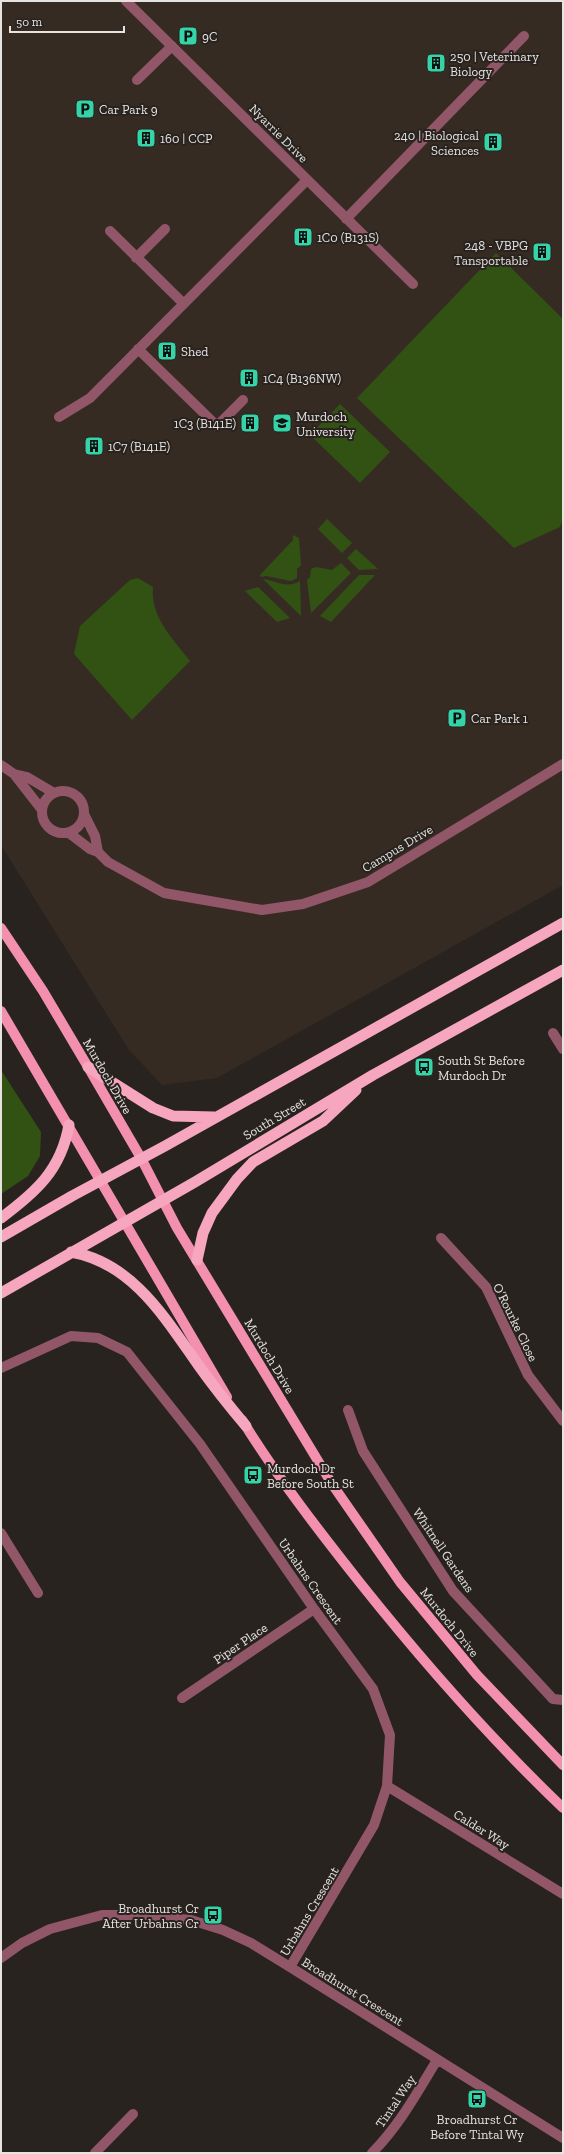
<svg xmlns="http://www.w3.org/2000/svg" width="564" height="2154" viewBox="0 0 564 2154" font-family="'Zilla Slab',serif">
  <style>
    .built { fill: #352b23 }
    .green { fill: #325214 }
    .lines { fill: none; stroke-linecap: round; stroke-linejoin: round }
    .minor { stroke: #925669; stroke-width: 10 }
    .primary { stroke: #f390af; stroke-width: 10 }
    .trunk { stroke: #f6a6be; stroke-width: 11 }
    .labels { text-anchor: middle; stroke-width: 4; stroke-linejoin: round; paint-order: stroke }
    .poi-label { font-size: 13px; fill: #e7e3e1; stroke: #28231f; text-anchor: start }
    .street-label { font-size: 13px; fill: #e7e3e1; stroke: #28231f }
  </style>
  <rect width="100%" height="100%" fill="#28231f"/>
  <path class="built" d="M1,1h562v884l-346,193 -55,7 -33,-35 -128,-205z"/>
  <path class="green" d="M496,253l67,66v199l-3,9 -46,21 -157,-150z
    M340,404l50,48 -30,31 -50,-48z
    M327,519l25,24 -10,10 -24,-24z
    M293,535l6,3 2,27 -4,4v9l-6,3 -25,-5 -5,1 -1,-2 33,-35z
    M356,549l22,20 -19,1 -12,-12z
    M341,563l10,10 -40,40 -4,-33 3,-3 1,-8 5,-2 16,3z
    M359,575h16l-44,47 -11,-6z
    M138,578l15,9c-3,30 20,52 37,74l-58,59 -58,-66 6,-28 50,-46z
    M263,579c14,2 23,10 37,2l1,35z
    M258,587l29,28 3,3 -13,4 -32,-31z
    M1,1070l40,62 -1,24 -12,20 -27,18z"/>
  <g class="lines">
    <path class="minor" d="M126,1l287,283
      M137,80l35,-34
      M346,219l178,-183
      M110,231l73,72
      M136,258l29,-29
      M138,349l79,77 26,-26
      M59,417l31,-19 217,-218
      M1,765l13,9 28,36
      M14,774l13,3 27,16
      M42 812a21 21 0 1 1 42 0a21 21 0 1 1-42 0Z
      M84,814l11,22 3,16
      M69,833l21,16 8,3 10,10 56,31 98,17 41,-6 65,-22 195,-118
      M553,1033l10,16
      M441,1238l45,49 42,88 35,46
      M1,1368l70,-32 27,2 29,14 73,92 114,165 59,80 17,46 -3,51 -13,39 -84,142
      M348,1410l15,41 90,140 100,108 10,1
      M1,1533l37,60
      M182,1698l132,-89
      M387,1786l176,108
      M1,1958l21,-15 28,-14 52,-14h33l56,5 32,10 28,13 39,24 273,171
      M95,2153l38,-39
      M372,2153c27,-27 45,-60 65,-93"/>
    <path class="primary" d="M1,928l42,63 45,76 53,91 36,70 155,256 68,98 77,93 86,90
      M1,1011l226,386
      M242,1420c36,58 77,111 119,164 63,79 129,154 202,224"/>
    <path class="trunk" d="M88,1067l65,41 20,8 41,1
      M1,1218c35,-26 60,-48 68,-93
      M1,1237l71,-41 93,-50 398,-223
      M71,1252c62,11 94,66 128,114 15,21 31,41 47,60
      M197,1260l6,-27 9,-20 25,-34 16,-17 70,-41 33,-31
      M1,1293l194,-111 178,-107 190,-105"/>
  </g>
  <defs>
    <symbol id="parking-square" viewBox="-11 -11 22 22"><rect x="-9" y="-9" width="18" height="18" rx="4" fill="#34d4a8" stroke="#28231f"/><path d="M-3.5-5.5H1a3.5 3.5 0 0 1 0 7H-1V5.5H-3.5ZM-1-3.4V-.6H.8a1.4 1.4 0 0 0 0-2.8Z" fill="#111"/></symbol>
    <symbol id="building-square" viewBox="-11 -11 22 22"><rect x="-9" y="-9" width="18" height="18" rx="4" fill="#34d4a8" stroke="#28231f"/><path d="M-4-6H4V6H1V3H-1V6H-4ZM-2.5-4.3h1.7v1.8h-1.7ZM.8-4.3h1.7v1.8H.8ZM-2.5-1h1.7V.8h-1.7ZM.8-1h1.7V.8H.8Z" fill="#111"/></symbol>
    <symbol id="university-square" viewBox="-11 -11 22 22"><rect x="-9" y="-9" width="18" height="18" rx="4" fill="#34d4a8" stroke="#28231f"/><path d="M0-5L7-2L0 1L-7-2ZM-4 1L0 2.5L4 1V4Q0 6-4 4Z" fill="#111"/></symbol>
    <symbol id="bus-square" viewBox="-11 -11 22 22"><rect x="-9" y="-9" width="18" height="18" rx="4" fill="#34d4a8" stroke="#28231f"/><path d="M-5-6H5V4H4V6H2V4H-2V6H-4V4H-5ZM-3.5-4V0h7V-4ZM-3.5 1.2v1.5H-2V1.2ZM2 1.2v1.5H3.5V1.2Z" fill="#111"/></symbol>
  </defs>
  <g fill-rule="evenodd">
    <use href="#parking-square" x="177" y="25" width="22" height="22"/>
    <use href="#building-square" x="425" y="52" width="22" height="22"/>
    <use href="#parking-square" x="74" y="98" width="22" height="22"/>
    <use href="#building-square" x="135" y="127" width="22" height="22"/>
    <use href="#building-square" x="482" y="131" width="22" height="22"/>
    <use href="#building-square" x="292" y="226" width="22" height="22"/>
    <use href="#building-square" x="531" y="241" width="22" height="22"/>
    <use href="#building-square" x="156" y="340" width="22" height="22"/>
    <use href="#building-square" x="238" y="367" width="22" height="22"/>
    <use href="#building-square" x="239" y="412" width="22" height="22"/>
    <use href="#university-square" x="271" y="412" width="22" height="22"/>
    <use href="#building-square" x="83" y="435" width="22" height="22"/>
    <use href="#parking-square" x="446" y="707" width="22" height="22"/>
    <use href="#bus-square" x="413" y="1056" width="22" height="22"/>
    <use href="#bus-square" x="242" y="1464" width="22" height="22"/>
    <use href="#bus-square" x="202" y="1904" width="22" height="22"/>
    <use href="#bus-square" x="466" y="2088" width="22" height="22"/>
  </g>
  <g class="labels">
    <g class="poi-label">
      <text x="202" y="41">9C</text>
      <text x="450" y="61">250 | Veterinary<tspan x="450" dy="15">Biology</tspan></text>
      <text x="99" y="114">Car Park 9</text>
      <text x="479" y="140" text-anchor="end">240 | Biological<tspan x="479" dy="15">Sciences</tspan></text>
      <text x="160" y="143">160 | CCP</text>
      <text x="317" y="242">1C0 (B131S)</text>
      <text x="528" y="250" text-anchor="end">248 - VBPG<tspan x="528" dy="15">Tansportable</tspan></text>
      <text x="181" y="356">Shed</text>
      <text x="263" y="383">1C4 (B136NW)</text>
      <text x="296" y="421">Murdoch<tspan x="296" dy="15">University</tspan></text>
      <text x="236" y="428" text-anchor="end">1C3 (B141E)</text>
      <text x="108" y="451">1C7 (B141E)</text>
      <text x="471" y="723">Car Park 1</text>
      <text x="438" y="1065">South St Before<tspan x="438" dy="15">Murdoch Dr</tspan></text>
      <text x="267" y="1473">Murdoch Dr<tspan x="267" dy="15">Before South St</tspan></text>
      <text x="199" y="1913" text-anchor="end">Broadhurst Cr<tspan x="199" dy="15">After Urbahns Cr</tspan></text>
      <text x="477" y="2124" text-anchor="middle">Broadhurst Cr<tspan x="477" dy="15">Before Tintal Wy</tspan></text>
    </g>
    <g class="street-label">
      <text transform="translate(279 133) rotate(45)" y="5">Nyarrie Drive</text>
      <text transform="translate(397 848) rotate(-31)" y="5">Campus Drive</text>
      <text transform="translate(108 1076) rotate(60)" y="5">Murdoch Drive</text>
      <text transform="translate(274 1118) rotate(-31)" y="5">South Street</text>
      <text transform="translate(516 1322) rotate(64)" y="5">O’Rourke Close</text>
      <text transform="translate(270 1356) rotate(59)" y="5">Murdoch Drive</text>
      <text transform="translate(444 1550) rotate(56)" y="5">Whitnell Gardens</text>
      <text transform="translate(311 1581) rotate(55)" y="5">Urbahns Crescent</text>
      <text transform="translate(450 1622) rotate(51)" y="5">Murdoch Drive</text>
      <text transform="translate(240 1643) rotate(-34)" y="5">Piper Place</text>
      <text transform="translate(482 1829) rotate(32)" y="5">Calder Way</text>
      <text transform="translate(309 1911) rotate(-59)" y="5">Urbahns Crescent</text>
      <text transform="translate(353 1991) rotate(32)" y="5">Broadhurst Crescent</text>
      <text transform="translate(395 2101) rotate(-56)" y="5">Tintal Way</text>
    </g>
  </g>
  <rect width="564" height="2154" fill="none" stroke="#e7e3e1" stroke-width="4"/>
  <path d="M10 26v6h114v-6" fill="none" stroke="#e7e3e1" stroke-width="2"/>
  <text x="16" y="26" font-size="12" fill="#e7e3e1" stroke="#28231f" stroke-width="3" paint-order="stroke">50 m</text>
</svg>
